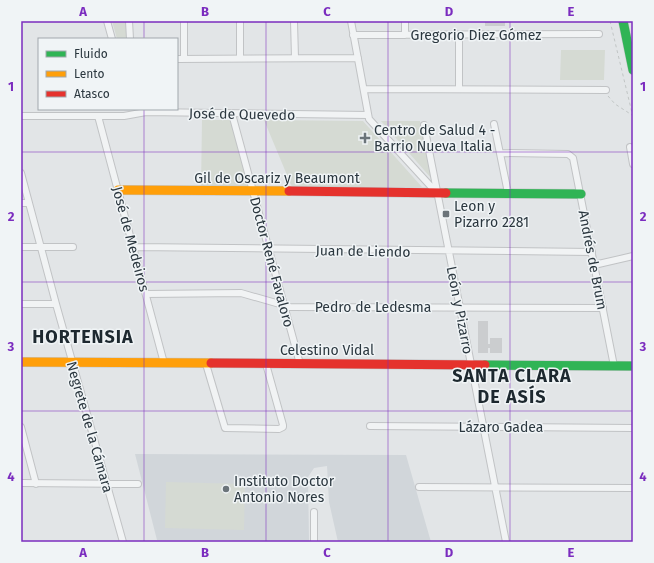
<svg xmlns="http://www.w3.org/2000/svg" width="654" height="563" viewBox="0 0 654 563" font-family="'Fira Sans',sans-serif">
  <style>
    .built { fill: #d1d6da }
    .green { fill: #d5dad3 }
    .building { fill: #cbcdcf }
    .lines { fill: none; stroke-linecap: round; stroke-linejoin: round }
    .street-casing { stroke: #c1c3c5; stroke-width: 8 }
    .fast-casing { stroke: #c1c3c5; stroke-width: 10 }
    .slow-casing { stroke: #c1c3c5; stroke-width: 10 }
    .jam-casing { stroke: #c1c3c5; stroke-width: 10 }
    .path { stroke: #c1c5c5; stroke-width: 1; stroke-dasharray: 3 3; stroke-linecap: butt }
    .street { stroke: #f1f3f4; stroke-width: 6 }
    .fast { stroke: #30b455; stroke-width: 9 }
    .slow { stroke: #ff9f0a; stroke-width: 9 }
    .jam { stroke: #e5322d; stroke-width: 9 }
    .grid { fill: none; stroke: #7b2cbf; stroke-width: 1; stroke-opacity: 0.55 }
    .poi-dot { fill: #6b747a; stroke: #f0f4f6; stroke-width: 1.5 }
    .labels { text-anchor: middle; stroke-width: 3; stroke-linejoin: round; paint-order: stroke }
    .street-label { font-size: 14px; fill: #2b373f; stroke: #f0f4f6 }
    .poi-label { font-size: 14px; fill: #2b373f; stroke: #f0f4f6; text-anchor: start }
    .district-label { font-size: 18px; font-weight: bold; letter-spacing: 1px; fill: #1d282f; stroke: #f0f4f6 }
    .neatline { fill: none; stroke: #7b2cbf; stroke-width: 1.5 }
    .grid-label { font-size: 13px; text-anchor: middle; font-weight: bold; fill: #7b2cbf }
  </style>
  <rect width="100%" height="100%" fill="#e2e5e7"/>
  <path class="built" d="M135,454l271,1 25,87h-93l-9,-40 -2,-36 -13,2 -6,9 1,64 -152,-1z"/>
  <path class="green" d="M112,21h16l-1,18h-10z
    M561,50h44l-1,30h-44z
    M202,120h30l18,68h-49z
    M264,120l99,1 59,66h-130z
    M381,121h39l11,57z
    M166,482l79,2 -1,46 -79,-2z"/>
  <path class="building" d="M485,21h20v5h-20z
    M478,321h10v23h2v-6h12v15h-12v-5h-2v5h-10z"/>
  <g class="lines">
    <defs>
      <path id="street" d="M107,21l5,18
        M129,21l1,18
        M240,21v37
        M294,21l1,37
        M351,21l18,98 67,73
        M353,35l246,-1
        M405,35v-14
        M459,35v54
        M177,59l181,-1
        M184,59v-38
        M364,89l242,1
        M232,114l68,250
        M21,116h103l22,-4 222,3
        M98,116l66,247
        M494,124l14,69
        M424,125l82,417
        M630,147l3,17
        M500,153l68,1 5,4 41,208
        M21,173l35,131 67,238
        M21,203h8
        M21,247h52
        M134,247l458,5
        M594,265l39,-9
        M146,294l95,-1 49,14 313,1
        M21,304h35
        M206,364l19,64 54,1 4,-2v-2l-17,-61
        M370,426l263,2
        M21,427l15,57
        M21,483l117,1
        M419,487l214,1
        M314,542v-30"/>
      <path id="fast" d="M623,21l10,49
        M446,193l135,1
        M485,365l148,1"/>
      <path id="slow" d="M118,190l171,1
        M21,362l190,1"/>
      <path id="jam" d="M289,191l157,2
        M211,363l274,2"/>
    </defs>
    <use href="#street" class="street-casing"/>
    <use href="#fast" class="fast-casing"/>
    <use href="#slow" class="slow-casing"/>
    <use href="#jam" class="jam-casing"/>
    <path class="path" d="M610,21l23,96
      M608,96l7,8 17,11"/>
    <use href="#street" class="street"/>
    <use href="#fast" class="fast"/>
    <use href="#slow" class="slow"/>
    <use href="#jam" class="jam"/>
  </g>
  <path class="grid" d="M144,21v18M266,21v521M388,21v521M510,21v521M144,109v433M21,152h612M21,282h612M21,411h612"/>
  <g class="poi-dot">
    <path d="M363 132h4v4h4v4h-4v4h-4v-4h-4v-4h4z"/>
    <rect x="442" y="210" width="8" height="8" rx="2"/>
    <circle cx="226" cy="489" r="4"/>
  </g>
  <g class="labels">
    <g class="street-label">
      <text x="476" y="40">Gregorio Diez Gómez</text>
      <text transform="translate(242 114) rotate(1)" y="5">José de Quevedo</text>
      <text x="277" y="183">Gil de Oscariz y Beaumont</text>
      <text transform="translate(131 239) rotate(75)" y="5">José de Medeiros</text>
      <text transform="translate(363 251) rotate(1)" y="5">Juan de Liendo</text>
      <text transform="translate(593 260) rotate(79)" y="5">Andrés de Brum</text>
      <text transform="translate(272 262) rotate(75)" y="5">Doctor René Favaloro</text>
      <text x="373" y="312">Pedro de Ledesma</text>
      <text transform="translate(460 310) rotate(79)" y="5">León y Pizarro</text>
      <text x="327" y="355">Celestino Vidal</text>
      <text transform="translate(90 427) rotate(74)" y="5">Negrete de la Cámara</text>
      <text x="501" y="432">Lázaro Gadea</text>
    </g>
    <g class="poi-label">
      <text x="374" y="135">Centro de Salud 4 -<tspan x="374" dy="16">Barrio Nueva Italia</tspan></text>
      <text x="454" y="211">Leon y<tspan x="454" dy="16">Pizarro 2281</tspan></text>
      <text x="234" y="486">Instituto Doctor<tspan x="234" dy="16">Antonio Nores</tspan></text>
    </g>
    <g class="district-label">
      <text x="83" y="343">HORTENSIA</text>
      <text x="512" y="382">SANTA CLARA<tspan x="512" dy="21">DE ASÍS</tspan></text>
    </g>
  </g>
  <rect width="654" height="563" fill="none" stroke="#f0f4f6" stroke-width="44"/>
  <rect x="38" y="38" width="140" height="72" fill="#f0f4f6" stroke="#a1a8ad"/>
  <rect x="46" y="51" width="20" height="6" fill="#30b455" stroke="#a1a8ad"/>
  <text x="74" y="58" font-size="12" fill="#2b373f">Fluido</text>
  <rect x="46" y="71" width="20" height="6" fill="#ff9f0a" stroke="#a1a8ad"/>
  <text x="74" y="78" font-size="12" fill="#2b373f">Lento</text>
  <rect x="46" y="91" width="20" height="6" fill="#e5322d" stroke="#a1a8ad"/>
  <text x="74" y="98" font-size="12" fill="#2b373f">Atasco</text>
  <rect x="22" y="22" width="610" height="519" class="neatline"/>
  <g class="grid-label">
    <text x="83" y="16">A</text>
    <text x="205" y="16">B</text>
    <text x="327" y="16">C</text>
    <text x="449" y="16">D</text>
    <text x="571" y="16">E</text>
    <text x="11" y="91">1</text>
    <text x="643" y="91">1</text>
    <text x="11" y="221">2</text>
    <text x="643" y="221">2</text>
    <text x="11" y="351">3</text>
    <text x="643" y="351">3</text>
    <text x="11" y="481">4</text>
    <text x="643" y="481">4</text>
    <text x="83" y="557">A</text>
    <text x="205" y="557">B</text>
    <text x="327" y="557">C</text>
    <text x="449" y="557">D</text>
    <text x="571" y="557">E</text>
  </g>
</svg>
